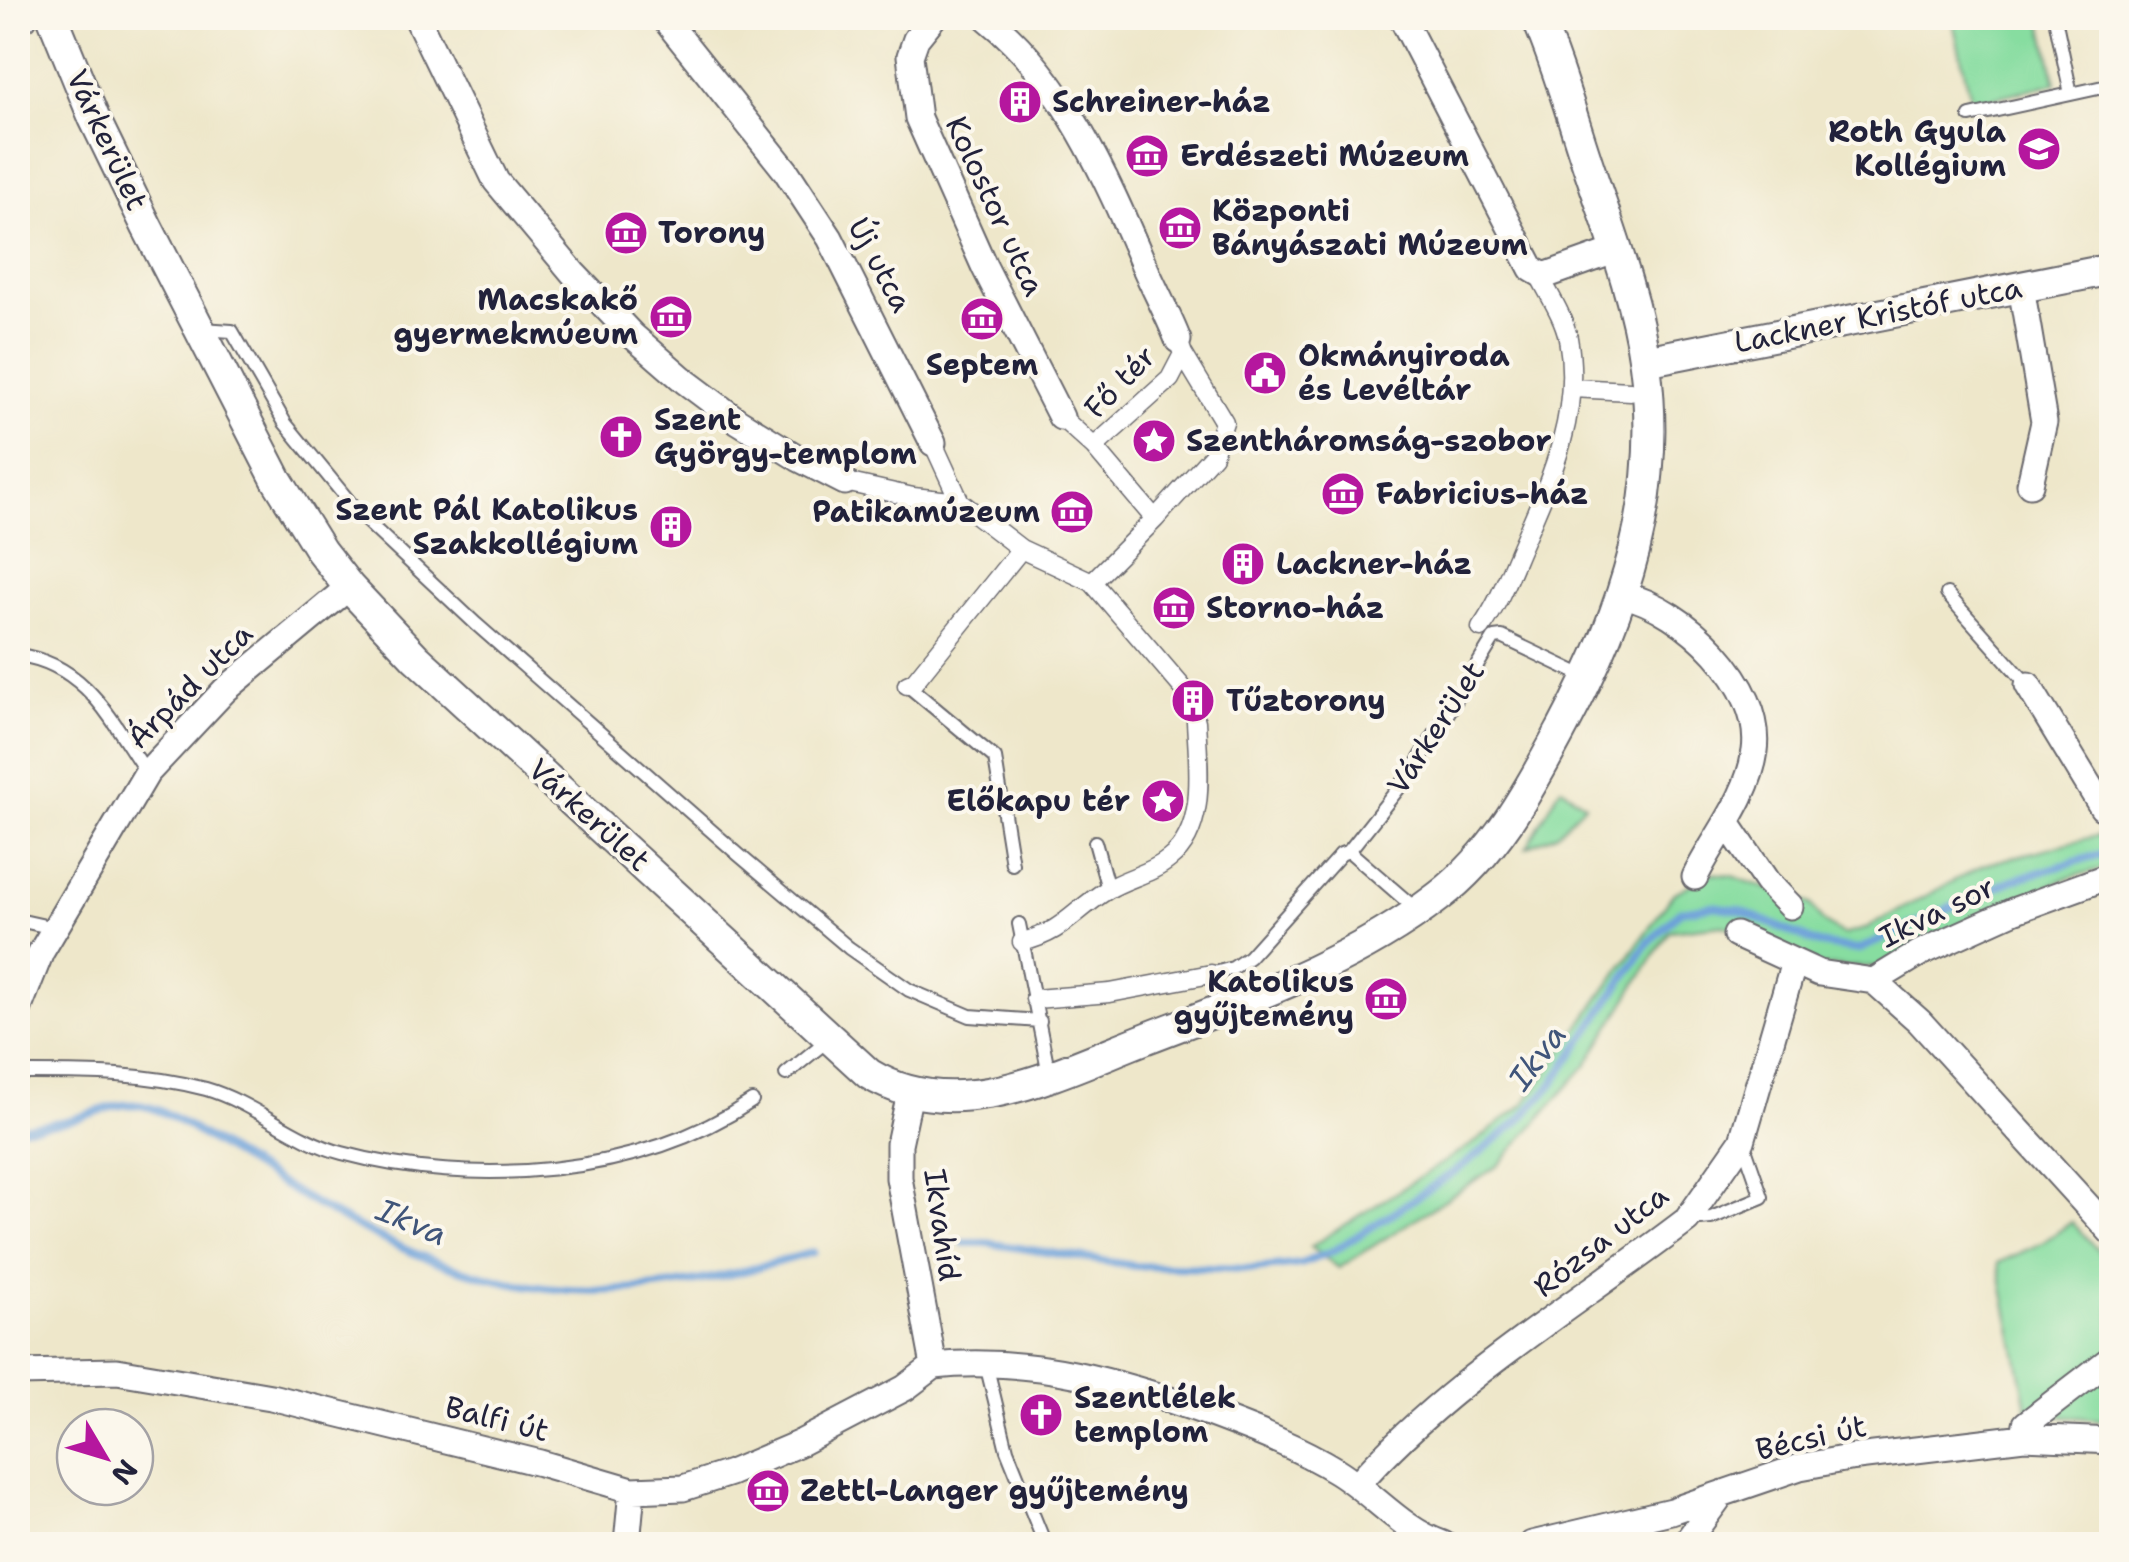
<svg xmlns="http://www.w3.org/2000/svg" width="2129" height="1562" viewBox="0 0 2129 1562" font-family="'Shantell Sans',sans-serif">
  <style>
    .green { fill: #87dda0; stroke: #54806e; stroke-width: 2.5 }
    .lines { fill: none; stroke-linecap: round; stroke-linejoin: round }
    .stream { stroke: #6da1d9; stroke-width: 8 }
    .pedestrian-tunnel { stroke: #c5c0ad; stroke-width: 18; stroke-dasharray: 18 9; stroke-linecap: butt }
    .service-casing { stroke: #69676d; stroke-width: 16 }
    .pedestrian-casing { stroke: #69676d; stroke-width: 21 }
    .minor-casing { stroke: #69676d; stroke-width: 29 }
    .tertiary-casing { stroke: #69676d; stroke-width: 34 }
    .service { stroke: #fff; stroke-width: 12 }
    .pedestrian { stroke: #fff; stroke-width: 18 }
    .minor { stroke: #fff; stroke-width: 25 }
    .tertiary { stroke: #fff; stroke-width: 30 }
    .labels { text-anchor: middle; stroke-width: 8; stroke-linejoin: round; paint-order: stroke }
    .poi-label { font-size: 30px; font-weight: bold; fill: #22223b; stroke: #fbf7ec; text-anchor: start }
    .street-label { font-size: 30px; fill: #22223b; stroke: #fbf7ec }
    .water-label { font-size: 32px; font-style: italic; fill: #40557a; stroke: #fbf7ec }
  </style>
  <rect width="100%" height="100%" fill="#fbf7ec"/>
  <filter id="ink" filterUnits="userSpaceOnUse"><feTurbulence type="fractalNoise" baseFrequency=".01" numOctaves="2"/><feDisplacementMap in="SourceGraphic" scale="20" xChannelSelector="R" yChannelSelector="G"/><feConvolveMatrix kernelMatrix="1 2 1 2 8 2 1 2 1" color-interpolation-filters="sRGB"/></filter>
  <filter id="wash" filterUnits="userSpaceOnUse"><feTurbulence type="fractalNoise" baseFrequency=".0048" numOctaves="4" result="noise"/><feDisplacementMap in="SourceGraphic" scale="40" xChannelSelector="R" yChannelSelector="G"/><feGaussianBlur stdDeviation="2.25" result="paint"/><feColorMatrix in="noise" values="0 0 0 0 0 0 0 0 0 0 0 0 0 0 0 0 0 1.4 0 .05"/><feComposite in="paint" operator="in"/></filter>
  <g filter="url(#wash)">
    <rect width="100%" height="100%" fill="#eee7ca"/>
    <path class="green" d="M1952,18h89l15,65 -84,20z
      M1561,787l24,17 -29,30 -29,13z
      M2111,832v34l-50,14 -183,87 -58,-1 -49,-26 -48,-15 -54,6 -82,133 -88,101 -160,103 -29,-21 167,-106 48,-38 148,-209 39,-21 20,3 79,28 11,17 21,14 22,-6 118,-64z
      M2072,1222l39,43v156l-83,-9 -30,-149 44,-20z"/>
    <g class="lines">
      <path class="stream" d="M18,1128c17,-2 35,-4 52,-8 25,-6 48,-20 74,-14 21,4 43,20 61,31 30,19 61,38 91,56 189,112 309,122 517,59
        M964,1243h23l148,23 119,3 47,-5 34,-14 52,-33 76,-51 55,-44 34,-37 96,-142 32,-32 32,-5 27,4 80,34 39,6 154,-70 100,-29"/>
    </g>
  </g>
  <g filter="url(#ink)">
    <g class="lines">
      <path class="pedestrian-tunnel" d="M1182,687l14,34"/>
      <defs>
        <path id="service" d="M2055,18l16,76
          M1970,116l142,-31
          M202,329l30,2 53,92 76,93 115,108 263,231 110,93 60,42 61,26 70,5
          M1947,594l81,91
          M18,655c69,9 94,67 129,118
          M907,685l88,73 17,106
          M1095,842l13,47
          M1349,851l69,60
          M18,920l36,8
          M1019,924l30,150
          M1211,974l22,-6 16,-11 92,-103 8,-3 64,-81 81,-132 8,-1 86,41
          M18,1073c64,0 125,-1 188,16 48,14 87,51 136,64 130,35 297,24 410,-52
          M786,1074l43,-35
          M1689,1220l22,-2 51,-21 -19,-55
          M986,1364l21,86 38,94"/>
        <path id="pedestrian" d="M1178,340l5,14 -13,25 -76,68 61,72 -63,63 90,105
          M1572,388l58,3
          M1061,417l33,30
          M933,443l27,59 61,47 71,33
          M845,482l68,15 47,5
          M1155,519l58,-64 11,-33 -41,-68
          M1481,628c20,-28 30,-59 44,-90 28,-64 56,-128 43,-200 -4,-21 -19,-43 -29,-63
          M907,685l7,-3 107,-133
          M1022,942c43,-11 50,-30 85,-52 19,-12 44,-16 62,-31 39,-30 29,-95 27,-138
          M1035,999l75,-6 101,-19"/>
        <path id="minor" d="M417,18l79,163 77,92 60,63 53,46 52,39 60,37 47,24
          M664,18l122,153 44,67 103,205
          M933,18l-17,21 -6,17 8,62 67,150 76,149
          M987,18c77,62 118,157 156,245 11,26 25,51 35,77
          M1402,18l130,251 12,7 73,-26
          M18,20l6,-2
          M2021,287l23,135 -14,62
          M1624,595c60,14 140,90 131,156 -7,48 -40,85 -60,126
          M2028,685l74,122 10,-1
          M1727,823l40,59 23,24
          M1736,935l83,38 55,8 46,-28 93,-42 99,-36
          M1874,981l45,40 193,212
          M18,1010l23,-58 106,-179 78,-83 124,-103
          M910,1093l-11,51v34l35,188
          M934,1366c97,-10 187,16 277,48 43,16 87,33 126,57 37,23 65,59 106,73
          M18,1373l99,-2 154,26 269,66 92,27 51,-2 47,-15 68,-29 107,-56 29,-22
          M2024,1437l2,-13 86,-66
          M1357,1485c90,-104 221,-181 330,-265l55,-79 52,-179
          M627,1544l5,-54
          M1532,1544l139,-33 129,-44 49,-9 175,-21 88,4
          M1685,1544l36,-49"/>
        <path id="tertiary" d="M53,18l41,100 53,109 130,253 44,71 28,36 67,71 453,416c89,54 192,-3 278,-36 101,-39 204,-74 291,-141 58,-44 91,-107 125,-170 62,-116 100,-230 82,-363 -9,-65 -33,-128 -54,-190 -18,-52 -32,-107 -54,-156
          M1645,361l467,-92"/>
      </defs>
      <use href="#service" class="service-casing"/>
      <use href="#pedestrian" class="pedestrian-casing"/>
      <use href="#minor" class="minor-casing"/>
      <use href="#tertiary" class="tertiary-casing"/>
      <use href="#service" class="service"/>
      <use href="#pedestrian" class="pedestrian"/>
      <use href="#minor" class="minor"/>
      <use href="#tertiary" class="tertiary"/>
    </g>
  </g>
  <defs>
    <symbol id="building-disc" viewBox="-11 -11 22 22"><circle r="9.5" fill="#b5179e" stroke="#fbf7ec"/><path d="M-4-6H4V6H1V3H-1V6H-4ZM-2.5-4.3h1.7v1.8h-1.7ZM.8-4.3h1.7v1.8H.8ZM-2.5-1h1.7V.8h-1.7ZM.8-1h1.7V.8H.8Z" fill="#fff"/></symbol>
    <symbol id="school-disc" viewBox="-11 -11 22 22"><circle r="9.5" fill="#b5179e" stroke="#fbf7ec"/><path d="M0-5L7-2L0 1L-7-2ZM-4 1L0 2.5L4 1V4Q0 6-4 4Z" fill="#fff"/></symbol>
    <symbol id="museum-disc" viewBox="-11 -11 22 22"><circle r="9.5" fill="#b5179e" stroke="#fbf7ec"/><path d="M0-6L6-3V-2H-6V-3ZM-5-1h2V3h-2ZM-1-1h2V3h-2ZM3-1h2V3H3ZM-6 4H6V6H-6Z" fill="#fff"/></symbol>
    <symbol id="civic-disc" viewBox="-11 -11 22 22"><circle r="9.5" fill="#b5179e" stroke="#fbf7ec"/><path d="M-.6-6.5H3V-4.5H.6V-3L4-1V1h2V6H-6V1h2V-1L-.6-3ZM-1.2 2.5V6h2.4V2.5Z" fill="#fff"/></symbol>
    <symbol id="church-disc" viewBox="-11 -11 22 22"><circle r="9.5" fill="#b5179e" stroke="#fbf7ec"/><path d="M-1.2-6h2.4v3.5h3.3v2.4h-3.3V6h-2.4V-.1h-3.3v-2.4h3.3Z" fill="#fff"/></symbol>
    <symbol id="sight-disc" viewBox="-11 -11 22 22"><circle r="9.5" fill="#b5179e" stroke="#fbf7ec"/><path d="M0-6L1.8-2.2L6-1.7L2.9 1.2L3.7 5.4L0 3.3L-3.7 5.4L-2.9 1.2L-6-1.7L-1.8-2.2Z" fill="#fff"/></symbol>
  </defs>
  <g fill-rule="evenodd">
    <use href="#building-disc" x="995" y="77" width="50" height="50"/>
    <use href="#school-disc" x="2014" y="124" width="50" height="50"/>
    <use href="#museum-disc" x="1122" y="131" width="50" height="50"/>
    <use href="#museum-disc" x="1155" y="203" width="50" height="50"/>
    <use href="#museum-disc" x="601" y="208" width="50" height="50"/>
    <use href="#museum-disc" x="646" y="292" width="50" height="50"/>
    <use href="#museum-disc" x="957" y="294" width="50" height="50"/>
    <use href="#civic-disc" x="1240" y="348" width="50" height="50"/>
    <use href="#church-disc" x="596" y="412" width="50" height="50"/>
    <use href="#sight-disc" x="1129" y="416" width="50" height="50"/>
    <use href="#museum-disc" x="1318" y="469" width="50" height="50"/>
    <use href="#museum-disc" x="1047" y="487" width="50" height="50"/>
    <use href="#building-disc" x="646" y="502" width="50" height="50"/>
    <use href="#building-disc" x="1218" y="539" width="50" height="50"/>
    <use href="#museum-disc" x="1149" y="583" width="50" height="50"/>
    <use href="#building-disc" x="1168" y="676" width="50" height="50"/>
    <use href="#sight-disc" x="1138" y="776" width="50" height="50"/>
    <use href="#museum-disc" x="1361" y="974" width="50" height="50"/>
    <use href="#church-disc" x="1016" y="1390" width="50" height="50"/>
    <use href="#museum-disc" x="743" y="1466" width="50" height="50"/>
  </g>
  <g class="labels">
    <g class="poi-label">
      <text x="1052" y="112">Schreiner-ház</text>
      <text x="2006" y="142" text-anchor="end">Roth Gyula<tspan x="2006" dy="34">Kollégium</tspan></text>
      <text x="1180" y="166">Erdészeti Múzeum</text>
      <text x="1212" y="221">Központi<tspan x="1212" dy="34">Bányászati Múzeum</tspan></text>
      <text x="658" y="243">Torony</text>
      <text x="638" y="310" text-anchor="end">Macskakő<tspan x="638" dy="34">gyermekmúeum</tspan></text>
      <text x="1298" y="366">Okmányiroda<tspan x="1298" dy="34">és Levéltár</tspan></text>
      <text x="982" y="375" text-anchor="middle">Septem</text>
      <text x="654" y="430">Szent<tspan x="654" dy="34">György-templom</tspan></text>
      <text x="1186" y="451">Szentháromság-szobor</text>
      <text x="1376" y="504">Fabricius-ház</text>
      <text x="638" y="520" text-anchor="end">Szent Pál Katolikus<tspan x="638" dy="34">Szakkollégium</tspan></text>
      <text x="1040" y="522" text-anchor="end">Patikamúzeum</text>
      <text x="1276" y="574">Lackner-ház</text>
      <text x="1206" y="618">Storno-ház</text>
      <text x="1226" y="711">Tűztorony</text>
      <text x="1130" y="811" text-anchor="end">Előkapu tér</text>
      <text x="1354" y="992" text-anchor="end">Katolikus<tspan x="1354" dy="34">gyűjtemény</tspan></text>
      <text x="1074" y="1408">Szentlélek<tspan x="1074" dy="34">templom</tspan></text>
      <text x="800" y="1501">Zettl-Langer gyűjtemény</text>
    </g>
    <g class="street-label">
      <text transform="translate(107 140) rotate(65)" y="10">Várkerület</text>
      <text transform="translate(995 206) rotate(65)" y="10">Kolostor utca</text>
      <text transform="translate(880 265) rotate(62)" y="10">Új utca</text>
      <text transform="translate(1878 315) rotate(-11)" y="10">Lackner Kristóf utca</text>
      <text transform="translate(1120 382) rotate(-46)" y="10">Fő tér</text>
      <text transform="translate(190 686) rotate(-45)" y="10">Árpád utca</text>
      <text transform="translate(1436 728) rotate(-57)" y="10">Várkerület</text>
      <text transform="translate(589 815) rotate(42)" y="10">Várkerület</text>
      <text transform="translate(1937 912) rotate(-26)" y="10">Ikva sor</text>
      <text transform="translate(942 1225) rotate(82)" y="10">Ikvahíd</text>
      <text transform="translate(1601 1241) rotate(-38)" y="10">Rózsa utca</text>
      <text transform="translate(497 1419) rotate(14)" y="10">Balfi út</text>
      <text transform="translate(1811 1438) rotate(-13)" y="10">Bécsi út</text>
    </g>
    <g class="water-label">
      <text transform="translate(1537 1057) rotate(-53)" y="11">Ikva</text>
      <text transform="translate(412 1222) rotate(23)" y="11">Ikva</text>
    </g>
  </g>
  <rect width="2129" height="1562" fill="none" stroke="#fbf7ec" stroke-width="60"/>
  <g transform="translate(105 1457) rotate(128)"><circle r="48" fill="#fbf7ec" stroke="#a4a2a5" stroke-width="2.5"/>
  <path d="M0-8L18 38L0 25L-18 38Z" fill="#b5179e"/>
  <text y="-15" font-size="28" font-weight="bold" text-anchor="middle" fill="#22223b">N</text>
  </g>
</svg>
